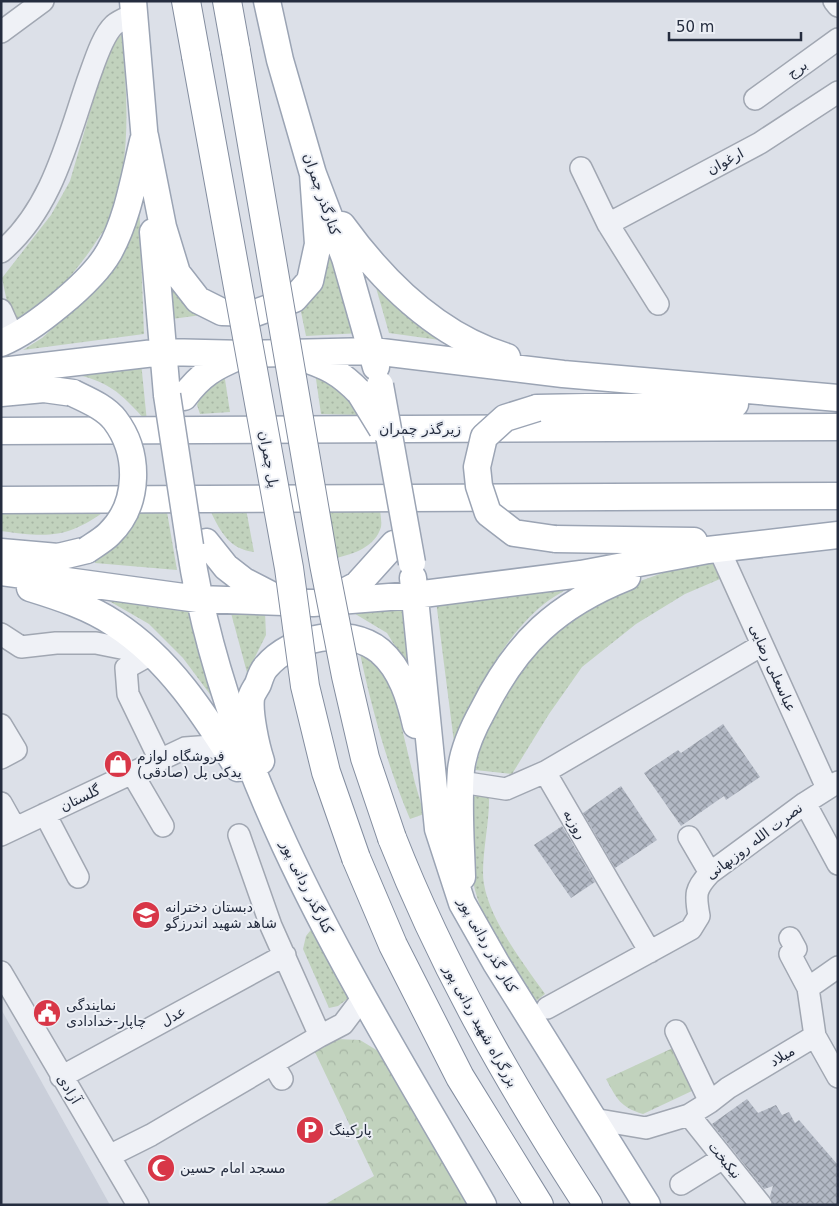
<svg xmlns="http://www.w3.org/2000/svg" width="839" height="1206" viewBox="0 0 839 1206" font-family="'DejaVu Sans',Vazirmatn,sans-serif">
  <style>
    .built { fill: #cacfda }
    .grass { fill: url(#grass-dots) }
    .forest { fill: url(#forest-crowns) }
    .building { fill: url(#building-cross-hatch) }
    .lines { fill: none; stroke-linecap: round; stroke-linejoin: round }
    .minor-casing { stroke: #a1a7b2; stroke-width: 24 }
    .major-casing { stroke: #9ba4b4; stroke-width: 29 }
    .highway-casing { stroke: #838d9f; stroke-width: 30 }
    .minor { stroke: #eff1f6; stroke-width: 21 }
    .major { stroke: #fff; stroke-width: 26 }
    .highway { stroke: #fff; stroke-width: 28 }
    .major-bridge-casing { stroke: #9ba4b4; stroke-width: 29; stroke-linecap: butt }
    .highway-bridge-casing { stroke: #838d9f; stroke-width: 30; stroke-linecap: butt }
    .major-bridge { stroke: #fff; stroke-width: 26 }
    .highway-bridge { stroke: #fff; stroke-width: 28 }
    .labels { text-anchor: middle; stroke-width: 4; stroke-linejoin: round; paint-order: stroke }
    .street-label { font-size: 14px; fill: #252d3f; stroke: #eceff5 }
    .poi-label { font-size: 14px; fill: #252d3f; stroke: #eceff5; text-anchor: start }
  </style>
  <defs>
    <pattern id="grass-dots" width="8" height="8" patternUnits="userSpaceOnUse" patternTransform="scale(1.25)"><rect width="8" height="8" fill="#c1d2bd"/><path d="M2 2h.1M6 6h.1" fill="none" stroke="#a6b5a4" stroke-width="1.8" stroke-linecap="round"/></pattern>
    <pattern id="forest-crowns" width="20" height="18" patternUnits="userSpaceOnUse" patternTransform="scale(1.25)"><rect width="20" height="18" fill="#c1d2bd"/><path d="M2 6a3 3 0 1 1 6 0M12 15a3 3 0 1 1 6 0" fill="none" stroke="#a6b5a4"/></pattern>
    <pattern id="building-cross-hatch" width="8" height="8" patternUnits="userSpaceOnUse" patternTransform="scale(1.25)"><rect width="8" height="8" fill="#b3b9c5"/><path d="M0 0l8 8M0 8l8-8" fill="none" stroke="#9197a1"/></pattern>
  </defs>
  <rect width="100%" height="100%" fill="#dce0e8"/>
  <path class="built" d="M1,1009l109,196h-109z"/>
  <path class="grass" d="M122,34c5,63 11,129 -14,189 -3,7 -10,15 -14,22 -23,34 -49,60 -81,86l-11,-53 49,-63 19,-34 38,-131z
    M139,199l5,135 -121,16 19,-12 26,-24z
    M328,237l33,96 -55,3 -6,-29z
    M170,275l39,39 -37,5z
    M373,277l81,65 -65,-9z
    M141,362l6,60c-27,-30 -39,-42 -79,-49z
    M315,372l30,17 16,26 -40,-1z
    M224,373l6,39 -30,2 -3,-9 7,-15z
    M380,507c0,6 2,15 1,20 -6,20 -27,27 -45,31l-7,-46z
    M109,508c-40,30 -59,30 -108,23v-20z
    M246,509l8,43c-25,-3 -34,-21 -44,-42z
    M167,512l10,58 -82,-7v-11l42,-39z
    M710,558l10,21 -35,15 -49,30 -54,43 -33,47 -37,60 -37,-4c4,-15 7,-32 13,-48 4,-10 11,-20 17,-30 48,-85 117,-107 205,-134z
    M582,580c-14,9 -32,18 -44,29 -41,37 -65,90 -83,141l-19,-149z
    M97,594l90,12 25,91 -29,-39 -34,-34z
    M401,603l16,95 -19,-47 -11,-18 -40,-24z
    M265,612l1,23 -11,22 -6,23 -18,-67z
    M359,649l31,29 25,105 9,31 -14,5c-23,-54 -39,-113 -51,-170z
    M479,793l10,3c1,27 -9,65 -5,88 6,37 40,80 61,110l-9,7c-24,-36 -59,-83 -64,-127 -3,-24 -2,-49 -3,-73z
    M314,926l40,68 -16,12 -9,2 -26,-59 3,-13z"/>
  <path class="forest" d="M336,1039l24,1 23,14 92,151h-151l50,-29 -60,-126z
    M675,1047l19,43 -51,24c-23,-7 -26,-15 -37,-35z"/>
  <path class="building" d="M723,724l37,53 -34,23 -2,-4 -43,30 -37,-53 34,-23 3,3z
    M621,786l36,54 -42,28 -32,-55z
    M562,826l33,56 -24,16 -37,-53z
    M747,1099l11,14 18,-8 6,10 7,-3 6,11 4,-3 19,22 20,23v40h-65l-3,-9 3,-10 -9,3 -52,-65z"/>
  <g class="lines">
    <defs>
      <path id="minor" d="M834,1l4,5
        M1,32l42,-31
        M755,99l83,-60
        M581,168l27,56 50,80
        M608,224l152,-81 78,-51
        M1,252c51,-43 66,-111 87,-172 6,-16 14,-44 26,-55 6,-5 15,-8 21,-11
        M1,310l12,27
        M719,549l108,239
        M1,634l20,13 35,-4h40l55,11
        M151,654l-25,14 2,26 32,66
        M1,725l15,25 -15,8
        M545,772l217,-127
        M132,773l31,53
        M461,782l45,7 39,-17 105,180
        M1,803l14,25
        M805,803l33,61
        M45,814l33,63
        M1,835l184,-87 27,-2 18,9
        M239,835l32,91 49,110
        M689,837l21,36
        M790,938l6,11 -6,5 18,34
        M1,972l137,233
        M547,1008l144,-79 8,-13c-4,-22 -4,-27 11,-43l95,-70 33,-21
        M676,1031l34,71
        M815,1036l-7,-48 30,-21
        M273,1064l9,15
        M61,1077l224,-122
        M689,1115l72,90
        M593,1119l53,9 43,-13 21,-13 18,-14 87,-52 23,41
        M109,1156l42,-21 169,-99 23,-12 21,-28
        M681,1184l42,-26"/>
      <path id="major" d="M133,1l13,152
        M267,1l13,59 33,114 32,84 31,109
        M145,136l18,91 14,46 21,27 24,12 33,1 39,-14 16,-18 8,-37 -5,-70
        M342,225c42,58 96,111 165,132
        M153,232l14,163
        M1,343c32,-13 91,-61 108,-91 19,-34 25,-74 34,-111
        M299,357c27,8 42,16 61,36
        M1,371l162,-19 83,2 127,-3 190,23 275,24
        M1,393l43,-4 29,4
        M184,397c17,-23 30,-30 56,-41
        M537,408l198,-4
        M1,431l837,-4
        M1,500l837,-4
        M555,539l139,2
        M206,542l20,25 18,14 35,18
        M190,546c36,241 174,451 293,659
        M1,552l57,5 29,-7
        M1,572l197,27 115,4 102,-8 166,-21 127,-24 130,-15
        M413,578l25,251 24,74 34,60 151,242
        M30,588c29,9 60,19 85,36 54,35 89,90 123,144
        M330,599l27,-14 37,-41
        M261,761c-5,-15 -12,-48 -10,-63 1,-5 5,-10 7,-14 2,-6 4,-13 8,-17 25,-30 82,-42 114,-16 22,19 30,48 36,74
        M462,877c-1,-35 -4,-71 -1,-107 2,-20 12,-42 22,-60 34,-68 74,-105 144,-133"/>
      <path id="highway" d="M186,1l10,55
        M227,1l9,50
        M392,838c52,132 119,248 196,367
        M356,858l37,87 67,132 79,128"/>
    </defs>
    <use href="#minor" class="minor-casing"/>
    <use href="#major" class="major-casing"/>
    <use href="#highway" class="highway-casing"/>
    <use href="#minor" class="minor"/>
    <use href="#major" class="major"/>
    <use href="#highway" class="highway"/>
    <defs>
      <path id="major-bridge" d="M380,385l32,178
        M73,393c14,7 32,14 42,27 25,33 25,84 -6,114 -6,6 -15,11 -22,16
        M360,393l22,36
        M167,395l23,151
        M537,408l-32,10 -21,19 -7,30 2,19 9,27 26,20 41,6"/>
      <path id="highway-bridge" d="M236,51l88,513 22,112 19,82 27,80
        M196,56l93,512 16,118 21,86 30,86"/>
    </defs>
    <use href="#major-bridge" class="major-bridge-casing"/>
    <use href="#highway-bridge" class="highway-bridge-casing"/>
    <use href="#major-bridge" class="major-bridge"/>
    <use href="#highway-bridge" class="highway-bridge"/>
  </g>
  <defs>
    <symbol id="shop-disc" viewBox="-11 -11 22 22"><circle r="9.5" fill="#d83647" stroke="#eceff5"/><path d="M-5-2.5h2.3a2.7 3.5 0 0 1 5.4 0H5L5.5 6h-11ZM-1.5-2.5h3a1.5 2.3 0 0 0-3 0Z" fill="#fff"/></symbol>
    <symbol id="school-disc" viewBox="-11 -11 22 22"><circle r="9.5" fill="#d83647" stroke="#eceff5"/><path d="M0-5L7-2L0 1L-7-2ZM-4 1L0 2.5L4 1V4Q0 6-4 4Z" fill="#fff"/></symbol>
    <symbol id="civic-disc" viewBox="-11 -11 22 22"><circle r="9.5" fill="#d83647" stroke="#eceff5"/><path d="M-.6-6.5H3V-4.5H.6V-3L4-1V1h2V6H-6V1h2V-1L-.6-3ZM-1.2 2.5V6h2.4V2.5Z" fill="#fff"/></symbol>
    <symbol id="parking-disc" viewBox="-11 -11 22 22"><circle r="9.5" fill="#d83647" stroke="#eceff5"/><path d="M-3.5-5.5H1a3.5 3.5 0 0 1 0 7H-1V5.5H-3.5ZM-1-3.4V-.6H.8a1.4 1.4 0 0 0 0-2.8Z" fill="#fff"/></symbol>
    <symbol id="mosque-disc" viewBox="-11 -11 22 22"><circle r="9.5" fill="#d83647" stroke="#eceff5"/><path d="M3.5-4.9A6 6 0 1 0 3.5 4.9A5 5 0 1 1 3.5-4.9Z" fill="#fff"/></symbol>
  </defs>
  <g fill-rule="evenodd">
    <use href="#shop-disc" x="102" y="748" width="32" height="32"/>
    <use href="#school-disc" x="130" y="899" width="32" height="32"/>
    <use href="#civic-disc" x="31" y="997" width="32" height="32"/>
    <use href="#parking-disc" x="294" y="1114" width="32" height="32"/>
    <use href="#mosque-disc" x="145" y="1152" width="32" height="32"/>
  </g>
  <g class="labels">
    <g class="street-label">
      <text transform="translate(797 69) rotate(-36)" y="5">برج</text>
      <text transform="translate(725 161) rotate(-28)" y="5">ارغوان</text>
      <text transform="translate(322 194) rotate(71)" y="5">کنارگذر چمران</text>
      <text x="420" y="434">زیرگذر چمران</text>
      <text transform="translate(269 459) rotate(80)" y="5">پل چمران</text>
      <text transform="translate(773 668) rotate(66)" y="5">عباسعلی رضایی</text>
      <text transform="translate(80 798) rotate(-25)" y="5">گلستان</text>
      <text transform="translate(575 824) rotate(60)" y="5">روزبه</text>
      <text transform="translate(754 841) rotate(-37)" y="5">نصرت الله روزبهانی</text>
      <text transform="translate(307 887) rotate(64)" y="5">کنارگذر ردانی پور</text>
      <text transform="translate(488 945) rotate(61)" y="5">کنار گذر ردانی پور</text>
      <text transform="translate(173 1016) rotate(-28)" y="5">عدل</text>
      <text transform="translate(481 1026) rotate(61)" y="5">بزرگراه شهید ردانی پور</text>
      <text transform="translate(782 1056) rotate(-31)" y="5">میلاد</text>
      <text transform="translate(69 1089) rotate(59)" y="5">آزادی</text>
      <text transform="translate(725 1160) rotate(51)" y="5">نیکبخت</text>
    </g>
    <g class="poi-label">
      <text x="137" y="761">فروشگاه لوازم<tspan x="137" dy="16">یدکی پل (صادقی)</tspan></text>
      <text x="165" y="912">دبستان دخترانه<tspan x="165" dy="16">شاهد شهید اندرزگو</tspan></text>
      <text x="66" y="1010">نمایندگی<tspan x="66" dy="16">چاپار-خدادادی</tspan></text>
      <text x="329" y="1135">پارکینگ</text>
      <text x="180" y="1173">مسجد امام حسین</text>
    </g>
  </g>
  <rect width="839" height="1206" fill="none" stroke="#252d3f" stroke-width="5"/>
  <path d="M669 32v8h132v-8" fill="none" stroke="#252d3f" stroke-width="2.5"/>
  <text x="676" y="32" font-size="15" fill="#252d3f" stroke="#eceff5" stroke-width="4" paint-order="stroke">50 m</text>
</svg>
